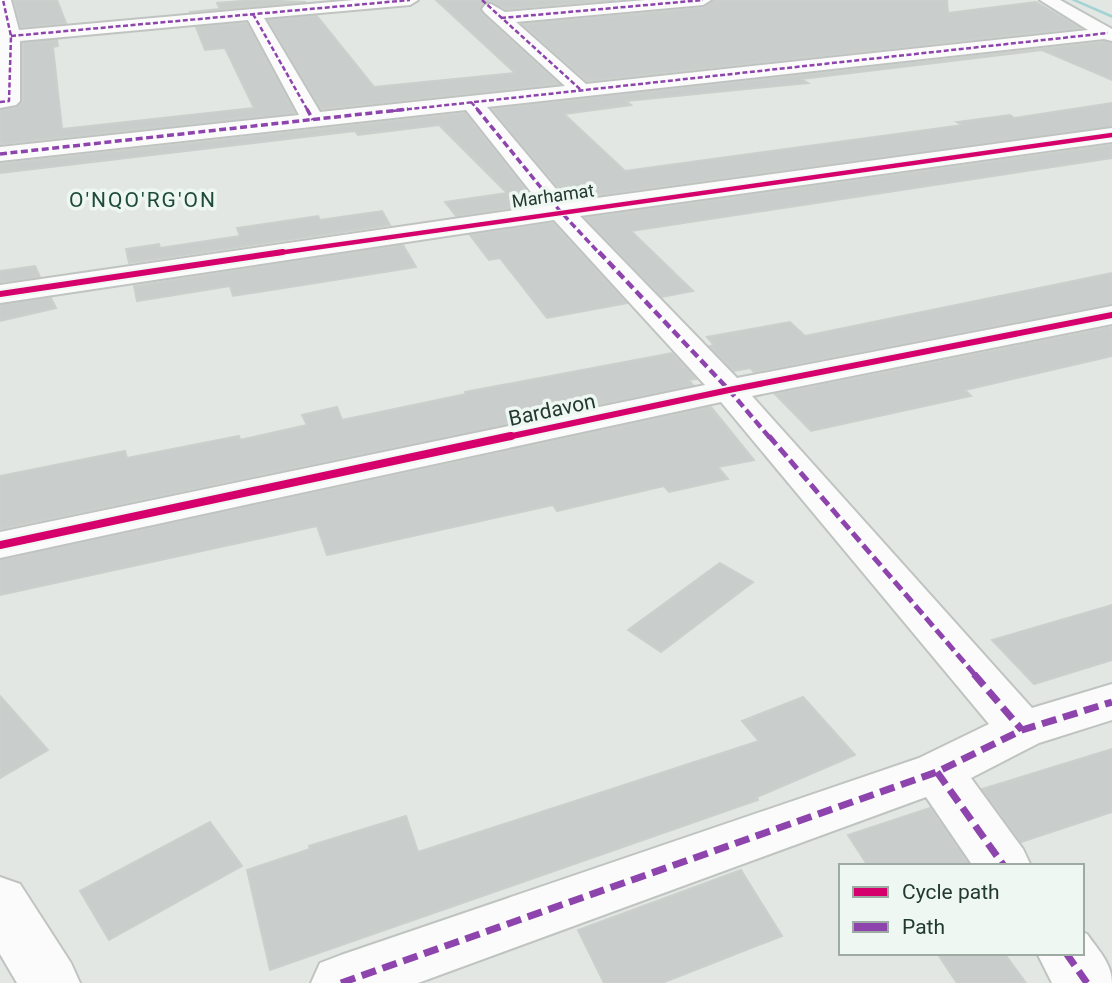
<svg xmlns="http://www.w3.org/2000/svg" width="1112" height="983" viewBox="0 0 1112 983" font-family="Roboto,sans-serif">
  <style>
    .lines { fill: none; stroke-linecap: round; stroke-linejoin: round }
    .stream { fill: #a4d3d4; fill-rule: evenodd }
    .building { fill: #c9cecc; stroke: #cbd0cd; stroke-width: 2 }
    .minor-casing { stroke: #bfc4c1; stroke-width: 4 }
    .minor { fill: #fbfbfb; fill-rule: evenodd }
    .quiet-far4 { stroke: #8e44ad; stroke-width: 2.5; stroke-dasharray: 5 2.5; stroke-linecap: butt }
    .quiet-far3 { stroke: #8e44ad; stroke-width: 3.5; stroke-dasharray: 7 3.5; stroke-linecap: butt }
    .quiet-far2 { stroke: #8e44ad; stroke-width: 4.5; stroke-dasharray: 9 4.5; stroke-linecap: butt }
    .quiet-far1 { stroke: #8e44ad; stroke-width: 5; stroke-dasharray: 11 5; stroke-linecap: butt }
    .quiet { stroke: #8e44ad; stroke-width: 7; stroke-dasharray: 15 7; stroke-linecap: butt }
    .cycleway-far2-casing { stroke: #eff7f2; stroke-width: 7 }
    .cycleway-far1-casing { stroke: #eff7f2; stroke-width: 10 }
    .cycleway-casing { stroke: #eff7f2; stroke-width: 12 }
    .cycleway-far2 { stroke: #d6006c; stroke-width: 4.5 }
    .cycleway-far1 { stroke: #d6006c; stroke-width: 6 }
    .cycleway { stroke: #d6006c; stroke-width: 8 }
    .labels { text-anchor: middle; stroke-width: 7; stroke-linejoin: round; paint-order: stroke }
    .far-street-label { font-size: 18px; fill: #213930; stroke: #eff7f2 }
    .far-quarter-label { font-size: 21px; letter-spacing: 2px; fill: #1e4a3b; stroke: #eff7f2 }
    .street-label { font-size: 21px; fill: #213930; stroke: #eff7f2 }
  </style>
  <rect width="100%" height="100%" fill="#e2e7e4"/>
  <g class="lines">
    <path class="stream" d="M1071,0h6l35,15v3z"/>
  </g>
  <path class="building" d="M14,0h43l9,23 -45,4z
    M255,0l51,2 -117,10 31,-3 -3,-6z
    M436,0h179l-109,9 -15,-8 -11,6 3,8 76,69 -238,25 -53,-89 49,-4 57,71 141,-14z
    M713,0h234l1,13 88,-11 44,26 -493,53 -65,-57 181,-16z
    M247,23l48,90 -295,31v-34l16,-2 7,-7v-58l34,-3 1,6 -5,1 9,82 192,-21 -29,-60 -20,2 -9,-23z
    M1104,42l8,1v37l-70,-30 -241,29 7,4 -182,18 5,4 -67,9 61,57 338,-46 -6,-3 53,-7 4,3 98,-15v23l-544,73 -76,-90z
    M465,113l72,91 -81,12 -11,-14 62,-9 -68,-68 -81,10 -3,-4 -355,42v-9z
    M1112,145v13l-481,73 62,60 -31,6 -77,-79z
    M382,211l8,14 -261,38 -3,-14 33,-5 1,4 80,-12 -3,-8 81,-12 2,4z
    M553,223l74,80 -80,15 -47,-60 -11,2 -19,-25z
    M403,245l13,22 -183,29 -3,-10 -93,15 -3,-15z
    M35,266l5,11 -40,5v-11z
    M1112,273v31l-358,68 -4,-4 -16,3 -24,-25 4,-1 -7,-8 83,-15 15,14z
    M51,298l5,10 -56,13v-16z
    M1112,327v29l-147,34 6,6 -160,35 -36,-37z
    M672,353l24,26 -7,1 4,5 -693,144v-53l125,-25 2,7 112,-22 1,4 67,-15 -5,-10 35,-8 5,13 124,-26 -1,-2z
    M711,407l43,53 -36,7 10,12 -59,13 -5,-6 -107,25 -4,-6 -226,50 -10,-29 -317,69v-35z
    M720,563l33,19 -92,70 -33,-22z
    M1112,605v55l-78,24 -42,-44z
    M0,696l48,54 -48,28z
    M803,697l52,58 -98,42 1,3 -488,170 -23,-100 63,-21 -1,-3 97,-30 12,36 341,-111 -17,-20z
    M1112,749v63l-91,30 -39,-53z
    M930,808l40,58h-102l-20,-31z
    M210,822l32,44 -133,74 -29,-49z
    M741,870l41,66 -120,47h-58l-26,-53z
    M937,953h67l22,30h-69z"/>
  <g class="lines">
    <defs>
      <path id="minor" d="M0,0h11l8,30 335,-30h64l-8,5 -146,13 56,94 245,-26 -80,-73 -3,-4 3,-4 6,-1 14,8 141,-12h65l-8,5 -187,17 70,62 502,-54 -48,-30h20l52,29v12l-8,-2 -617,68 80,95 545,-74v14l-532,74 157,162 375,-72v18l-360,72 280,312 80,-24v36l-73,23 -68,35 52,71 8,17h-58l-47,-69 -508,186h-107l9,-20 21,-8 578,-197 70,-34 -268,-322 -721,156v-26l705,-147 -151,-165 -554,83v-18l542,-79 -76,-96 -466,51v-14l299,-32 -51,-95 -228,21v60l-4,4 -16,3z
        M0,877l20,7 51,79 9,20h-63l-17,-29z
        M1082,932l5,2c11,16 25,29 25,49h-60l-15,-30h45z"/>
    </defs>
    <use href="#minor" class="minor-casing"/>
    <use href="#minor" class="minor"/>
    <path class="quiet-far4" d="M482,0l99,90
      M253,14l55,97
      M501,18l202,-18
      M11,36l399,-36
      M0,102l9,-1 2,-65 -8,-36
      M471,102l8,9
      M392,111l716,-78"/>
    <path class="quiet-far3" d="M307,109l6,11
      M477,109l83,102 40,43
      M0,154l408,-45"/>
    <path class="quiet-far2" d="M599,252l130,138 41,48"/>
    <path class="quiet-far1" d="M769,436l207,240"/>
    <path class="quiet" d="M974,674l48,56
      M937,772l67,94
      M1066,953l21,30
      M341,983l596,-211 85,-42 90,-28"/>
    <defs>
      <path id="cycleway-far2" d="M271,254l841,-119"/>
      <path id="cycleway-far1" d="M0,294l283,-42
        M503,438l226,-48 383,-75"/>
      <path id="cycleway" d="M0,545l511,-109"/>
    </defs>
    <use href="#cycleway-far2" class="cycleway-far2-casing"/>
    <use href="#cycleway-far1" class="cycleway-far1-casing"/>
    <use href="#cycleway" class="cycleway-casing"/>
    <use href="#cycleway-far2" class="cycleway-far2"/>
    <use href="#cycleway-far1" class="cycleway-far1"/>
    <use href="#cycleway" class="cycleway"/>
  </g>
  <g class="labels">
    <g class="far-street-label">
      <text transform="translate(553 196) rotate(-8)" y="6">Marhamat</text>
    </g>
    <g class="far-quarter-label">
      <text x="143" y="207">O'NQO'RG'ON</text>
    </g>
    <g class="street-label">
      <text transform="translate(552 410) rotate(-12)" y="7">Bardavon</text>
    </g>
  </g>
  <rect x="839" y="864" width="245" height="91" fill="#eff7f2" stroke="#9daba4" stroke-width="2"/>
  <rect x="853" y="887" width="35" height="10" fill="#d6006c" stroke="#9daba4" stroke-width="2"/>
  <text x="902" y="899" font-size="21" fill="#213930">Cycle path</text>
  <rect x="853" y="922" width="35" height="10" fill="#8e44ad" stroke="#9daba4" stroke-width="2"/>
  <text x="902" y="934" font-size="21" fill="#213930">Path</text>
</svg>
